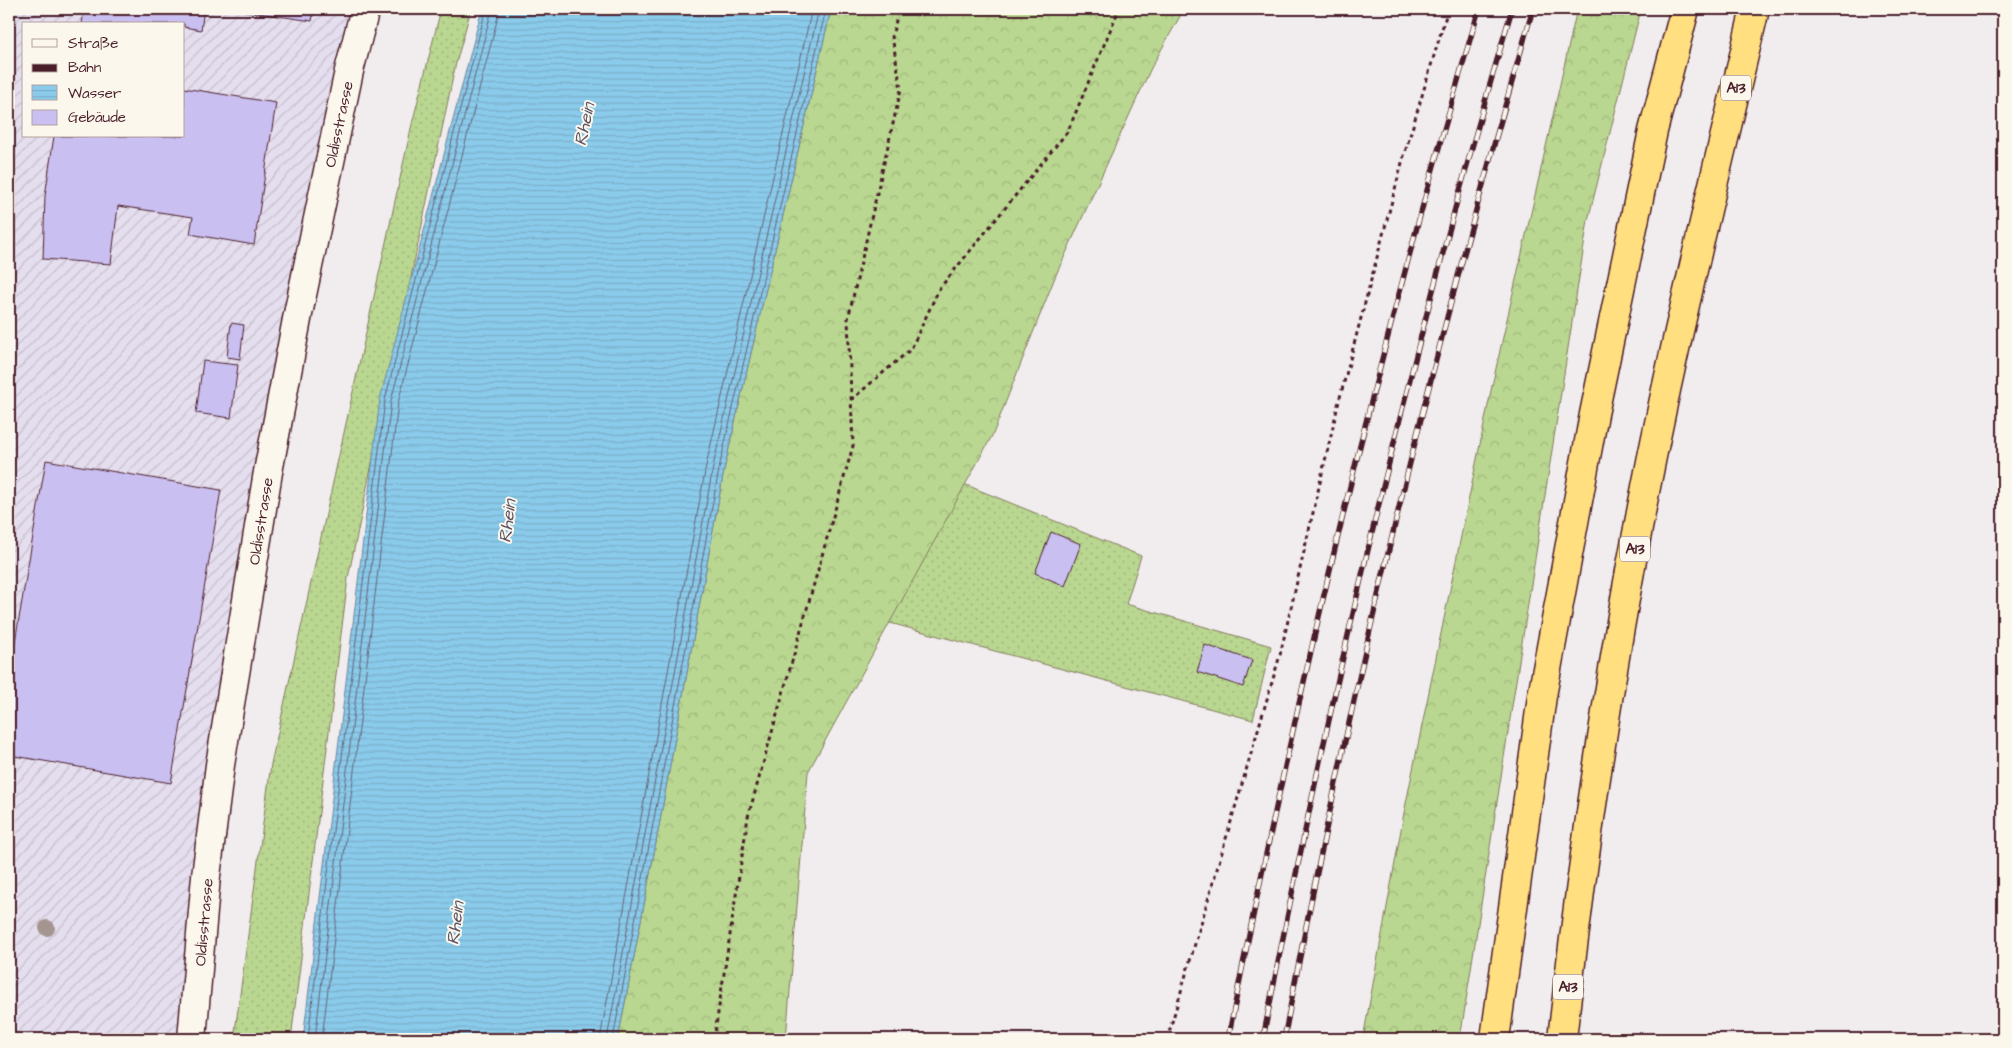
<svg xmlns="http://www.w3.org/2000/svg" width="2012" height="1048" viewBox="0 0 2012 1048" font-family="'Architects Daughter',sans-serif">
  <style>
    .industrial { fill: url(#industrial-furrows); fill-rule: evenodd }
    .grass { fill: url(#grass-dots); stroke: #827b5e }
    .forest { fill: url(#forest-crowns); stroke: #827b5e }
    .water { fill: url(#water-rules); stroke: #70869e }
    .lines { fill: none; stroke-linecap: round; stroke-linejoin: round }
    .shore { stroke: #646478; stroke-width: 1 }
    .building { fill: #cabff1; stroke: #4a1f2b }
    .street-casing { stroke: #4a1f2b; stroke-width: 31 }
    .highway-casing { stroke: #4a1f2b; stroke-width: 31 }
    .path { stroke: #4a1f2b; stroke-width: 3; stroke-dasharray: 4 4; stroke-linecap: butt }
    .street { stroke: #fbf7ec; stroke-width: 28 }
    .highway { stroke: #ffdf80; stroke-width: 28 }
    .rail-casing { stroke: #4a1f2b; stroke-width: 5.5 }
    .rail { stroke: #fbf7ec; stroke-width: 4; stroke-dasharray: 11; stroke-linecap: butt }
    .tree { fill: #a59590 }
    .labels { text-anchor: middle; stroke-width: 4; stroke-linejoin: round; paint-order: stroke }
    .shield { fill: #fbf7ec; stroke: #7f6065; stroke-width: 1 }
    .shield-label { font-size: 15px; font-weight: bold; fill: #4a1f2b }
    .street-label { font-size: 16px; fill: #4a1f2b; stroke: #fbf7ec }
    .water-label { font-size: 18px; font-style: italic; fill: #5d5365; stroke: #fbf7ec }
  </style>
  <defs>
    <pattern id="industrial-furrows" width="10" height="10" patternUnits="userSpaceOnUse" patternTransform="scale(1.25)"><rect width="10" height="10" fill="#e5deee"/><path d="M-1 1l2-2M0 10L10 0M9 11l2-2" fill="none" stroke="#c6becc"/></pattern>
    <pattern id="grass-dots" width="8" height="8" patternUnits="userSpaceOnUse" patternTransform="scale(1.25)"><rect width="8" height="8" fill="#b9d790"/><path d="M2 2h.1M6 6h.1" fill="none" stroke="#a1b87c" stroke-width="1.8" stroke-linecap="round"/></pattern>
    <pattern id="forest-crowns" width="20" height="18" patternUnits="userSpaceOnUse" patternTransform="scale(1.25)"><rect width="20" height="18" fill="#b9d790"/><path d="M2 6a3 3 0 1 1 6 0M12 15a3 3 0 1 1 6 0" fill="none" stroke="#a1b87c"/></pattern>
    <pattern id="water-rules" width="6" height="5" patternUnits="userSpaceOnUse" patternTransform="scale(1.25)"><rect width="6" height="5" fill="#8acbeb"/><path d="M0 2.5h6" fill="none" stroke="#79aeca"/></pattern>
  </defs>
  <rect width="100%" height="100%" fill="#f1eced"/>
  <filter id="ink" filterUnits="userSpaceOnUse"><feTurbulence type="fractalNoise" baseFrequency=".02" numOctaves="2"/><feDisplacementMap in="SourceGraphic" scale="10" xChannelSelector="R" yChannelSelector="G"/><feConvolveMatrix kernelMatrix="1 2 1 2 8 2 1 2 1" color-interpolation-filters="sRGB"/></filter>
  <g filter="url(#ink)">
    <path class="industrial" d="M9,9h357l-190,1030h-167zM24,24h160v112h-160z"/>
    <path class="grass" d="M441,9h30l-16,58 -107,511 -57,461h-57l37,-275 141,-640z
      M927,469l214,87 -15,48 145,42 -18,74 -378,-101z"/>
    <path class="forest" d="M831,9h353l-33,59 -96,209 -62,157 -185,338 -22,267h-168l37,-191 70,-383z
      M1577,9h64l-53,211 -128,819h-97l41,-226 88,-427z"/>
    <path class="water" d="M482,9h349l-106,456 -70,383 -37,191h-315l77,-640z"/>
    <g class="lines">
      <path class="shore" d="M308,1039l77,-639 101,-391
        M315,1039l76,-638 101,-392
        M322,1039l76,-636 102,-394
        M600,1039l107,-578 105,-452
        M607,1039l107,-577 105,-453
        M613,1039l107,-575 106,-455"/>
    </g>
    <path class="building" d="M84,9h120l-3,21 -17,-3v-3h-102z
      M231,9h83l-2,12z
      M184,88l92,15 -22,142 -64,-11 3,-17 -75,-11 -7,58 -68,-5 2,-63 9,-60h130z
      M231,323l13,2 -4,34 -13,-2z
      M203,361l35,4 -7,53 -35,-5z
      M46,460l175,30 -50,293 -162,-28v-78z
      M1051,532l30,12 -16,42 -30,-13z
      M1205,645l47,15 -9,27 -46,-15z"/>
    <g class="lines">
      <defs>
        <path id="street" d="M192,1039l14,-163 14,-111 48,-293 30,-158 51,-243 16,-62"/>
        <path id="highway" d="M1495,1039l47,-343 52,-282 59,-283 32,-122
          M1562,1039c24,-213 56,-425 101,-635 28,-132 61,-264 92,-395"/>
      </defs>
      <use href="#street" class="street-casing"/>
      <use href="#highway" class="highway-casing"/>
      <path class="path" d="M851,400l60,-51 28,-60 129,-158 51,-122
        M714,1039l34,-222 105,-371 -5,-127 53,-230 -9,-53 7,-27
        M1167,1039l113,-384 58,-250 65,-246 45,-150"/>
      <use href="#street" class="street"/>
      <use href="#highway" class="highway"/>
      <defs>
        <path id="rail" d="M1228,1039c69,-347 150,-691 251,-1030
          M1263,1039c67,-347 148,-691 249,-1030
          M1284,1039c66,-347 149,-691 249,-1030"/>
      </defs>
      <use href="#rail" class="rail-casing"/>
      <use href="#rail" class="rail"/>
    </g>
    <circle class="tree" cx="47" cy="928" r="8"/>
  </g>
  <g class="labels">
    <g class="shield">
      <rect x="1721" y="75.5" width="30" height="25" rx="4"/>
      <rect x="1620" y="536.5" width="30" height="25" rx="4"/>
      <rect x="1553" y="974.5" width="30" height="25" rx="4"/>
    </g>
    <g class="shield-label">
      <text x="1736" y="93">A13</text>
      <text x="1635" y="554">A13</text>
      <text x="1568" y="992">A13</text>
    </g>
    <g class="street-label">
      <text transform="translate(338 124) rotate(-78)" y="6">Oldisstrasse</text>
      <text transform="translate(260 521) rotate(-81)" y="6">Oldisstrasse</text>
      <text transform="translate(203 922) rotate(-85)" y="6">Oldisstrasse</text>
    </g>
    <g class="water-label">
      <text transform="translate(584 124) rotate(-78)" y="6">Rhein</text>
      <text transform="translate(507 521) rotate(-83)" y="6">Rhein</text>
      <text transform="translate(455 923) rotate(-83)" y="6">Rhein</text>
    </g>
  </g>
  <rect width="2012" height="1048" fill="none" stroke="#fbf7ec" stroke-width="30"/>
  <rect x="15" y="15" width="1982" height="1018" fill="none" stroke="#4a1f2b" stroke-width="2" filter="url(#ink)"/>
  <rect x="22" y="22" width="162" height="115" fill="#fbf7ec" stroke="#b4a19f"/>
  <rect x="32" y="39" width="25" height="8" fill="#fbf7ec" stroke="#b4a19f"/>
  <text x="68" y="48" font-size="15" fill="#4a1f2b">Straße</text>
  <rect x="32" y="64" width="25" height="8" fill="#4a1f2b" stroke="#b4a19f"/>
  <text x="68" y="72" font-size="15" fill="#4a1f2b">Bahn</text>
  <rect x="32" y="85" width="25" height="15" fill="url(#water-rules)" stroke="#b4a19f"/>
  <text x="68" y="98" font-size="15" fill="#4a1f2b">Wasser</text>
  <rect x="32" y="110" width="25" height="15" fill="#cabff1" stroke="#b4a19f"/>
  <text x="68" y="122" font-size="15" fill="#4a1f2b">Gebäude</text>
</svg>
